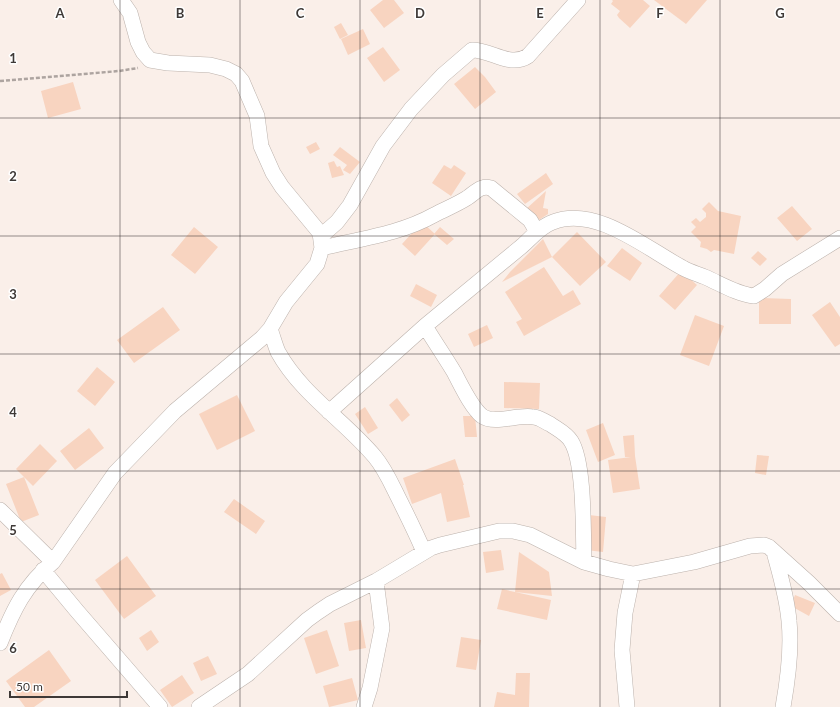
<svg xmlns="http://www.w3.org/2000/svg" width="840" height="707" viewBox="0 0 840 707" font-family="Lato,sans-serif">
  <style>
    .building { fill: #f8d4c0 }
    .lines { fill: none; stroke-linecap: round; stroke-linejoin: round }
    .minor-casing { stroke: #bcb2ac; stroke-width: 16 }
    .path { stroke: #ada4a0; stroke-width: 2.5; stroke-dasharray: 4 2; stroke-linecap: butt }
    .minor { stroke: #fff; stroke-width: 15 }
    .grid { fill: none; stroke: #3e3937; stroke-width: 1; stroke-opacity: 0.55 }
    .grid-label { font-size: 13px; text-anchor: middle; font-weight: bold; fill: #3e3937; stroke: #fff; stroke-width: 3; stroke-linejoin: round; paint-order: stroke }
  </style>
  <rect width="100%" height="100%" fill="#faefe9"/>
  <path class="building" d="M383,0h11l10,13 -20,15 -14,-18z
    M612,0h31l7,6 -20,22 -11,-10 -2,-3 3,-4 -9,-7 2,-3z
    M654,0h53l-21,24z
    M341,23l7,12 -8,4 -6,-12z
    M363,29l7,15 -22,11 -7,-16z
    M383,47l17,23 -16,12 -17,-24z
    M475,67l10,10 11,15 -21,17 -21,-25z
    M73,82l8,27 -33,9 -7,-27z
    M316,142l4,7 -10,5 -4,-7z
    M340,147l20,15 -10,12 -7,-4 4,-5 -14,-10z
    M334,161l3,6 3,-1 4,9 -12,3 -4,-15z
    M444,165l7,4 3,-4 12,8 -15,23 -19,-13z
    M546,173l7,11 -28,20 -8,-10z
    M546,191l-3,17 5,1v5l-12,8 -10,-13z
    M709,202l9,9 23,5 -7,38 -20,-4 -3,2 -4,-3 -7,-2 1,-5 -10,-10 5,-5 -5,-5 5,-4 4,4 6,-5v-4l-4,-4z
    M792,206l20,23 -15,12 -20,-23z
    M422,222l13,12 -20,22 -13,-12z
    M194,227l24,20 -23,27 -24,-19z
    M440,227l14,12 -7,6 -13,-11z
    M577,232l29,30 -26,24 -28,-29z
    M543,239l9,18 -50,25 8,-10z
    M622,248l20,15 -12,18 -23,-15z
    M758,251l9,8 -7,7 -9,-8z
    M544,267l19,29 10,-6 8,14 -57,32 -8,-14 6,-3 -17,-27z
    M681,271l16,14 -22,25 -16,-14z
    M416,284l21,11 -6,12 -21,-11z
    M759,298l32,1v25h-32z
    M830,302l10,15v27l-5,3 -23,-32z
    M163,307l17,23 -46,33 -17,-23z
    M695,315l29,11 -15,40 -29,-11z
    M487,325l6,13 -19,9 -6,-13z
    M97,367l18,15 -20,24 -18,-15z
    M504,382l36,1 -1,26 -35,-1z
    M237,395l18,36 -38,19 -18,-36z
    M397,398l13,17 -8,7 -13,-17z
    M365,407l13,21 -10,6 -13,-20z
    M463,416h12l2,21h-12z
    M603,423l12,32 -17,7 -12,-32z
    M89,428l15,20 -29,22 -15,-19z
    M634,435l1,21 5,33 -27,4 -5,-33 23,-3h-6l-2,-21z
    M40,444l17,17 -24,25 -17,-17z
    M757,455l12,1 -3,19 -11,-2z
    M455,459l9,26h-1l7,32 -23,5 -6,-29 -29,11 -9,-26z
    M24,477l15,38 -18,7 -15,-38z
    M234,499l31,22 -9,13 -32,-22z
    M589,515l17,2 -3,35 -17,-2z
    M501,550l3,20 -18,3 -3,-21z
    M519,552l30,20 3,24 -37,-4 36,8 -4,20 -50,-11 5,-20 13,3z
    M127,556l29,40 -32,23 -29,-39z
    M2,573l9,17 -11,6v-22z
    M795,595l20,8 -6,13 -18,-10z
    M361,620l5,28 -17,3 -5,-28z
    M151,630l8,12 -12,9 -8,-13z
    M327,630l12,36 -23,8 -12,-36z
    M461,637l20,3 -5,30 -20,-3z
    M49,650l22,31 -37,26h-9l-19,-26z
    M208,656l9,18 -16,7 -8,-18z
    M516,673h14l-1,34h-35l3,-15 18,3z
    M182,675l12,18 -22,14 -12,-17z
    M352,678l6,22 -29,7 -6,-21z"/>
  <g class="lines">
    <defs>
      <path id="minor" d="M321,236l16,-14 13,-17 33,-59 28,-37 32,-34 29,-25c20,0 38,18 56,6l50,-56
        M322,248c37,-9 78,-14 112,-33 11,-6 22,-10 33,-17 5,-3 9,-8 15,-10 3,-1 5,-1 9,0l39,32 7,12
        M425,326c9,15 20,31 29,46 7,13 17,35 28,44 13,9 36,-2 51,1 6,0 12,5 17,7 7,5 16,9 21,17 14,22 12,93 13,121
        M270,329c3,8 5,16 8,23 24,43 67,69 97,105 10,12 16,26 23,40 9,18 18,36 26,55
        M329,412l96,-86 97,-80c9,-8 19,-20 31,-24 43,-17 94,27 130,46 7,4 15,6 22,9 16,7 32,17 49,19l11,-7 17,-15 58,-36
        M0,510l53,52
        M774,552c6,22 13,45 15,69 3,28 -1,58 -6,86
        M43,570l34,41 83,96
        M0,643c13,-33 25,-58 53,-81l62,-89 60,-62 87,-73 8,-9 16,-27 31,-38 5,-16 -2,-15 -38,-46 -9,-14 -12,-27 -4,-30 -15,-35 -6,-7 -10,-5 -16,-4 -42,-2 -18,-3 -7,-8 -5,-10 -8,-29 -9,-13
        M199,707l49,-33 59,-54 11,-8 12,-8 46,-23 55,-33 9,-3 59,-14h14l17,4 54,27 25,7 24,5 61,-12 56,-16 14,-1 5,2 40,36 31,31
        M364,707l6,-19 12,-60 -6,-47
        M627,707l-5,-57 3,-37 8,-39"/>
    </defs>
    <use href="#minor" class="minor-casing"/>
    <path class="path" d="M0,81l119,-10 19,-3"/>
    <use href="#minor" class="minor"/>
  </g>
  <path class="grid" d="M120,0v707M240,0v707M360,0v707M480,0v707M600,0v707M720,0v707M0,118h840M0,236h840M0,354h840M0,471h840M0,589h840"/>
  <g class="grid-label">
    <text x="60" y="18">A</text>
    <text x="180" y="18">B</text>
    <text x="300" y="18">C</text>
    <text x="420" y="18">D</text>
    <text x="540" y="18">E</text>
    <text x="660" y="18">F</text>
    <text x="780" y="18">G</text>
    <text x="13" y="63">1</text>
    <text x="13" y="181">2</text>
    <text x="13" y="299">3</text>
    <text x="13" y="417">4</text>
    <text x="13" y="535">5</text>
    <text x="13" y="653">6</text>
  </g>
  <path d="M10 691v6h117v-6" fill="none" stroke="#3e3937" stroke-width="2"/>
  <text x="16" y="691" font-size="12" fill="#3e3937" stroke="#ffffff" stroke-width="3" paint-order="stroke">50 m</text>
</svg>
